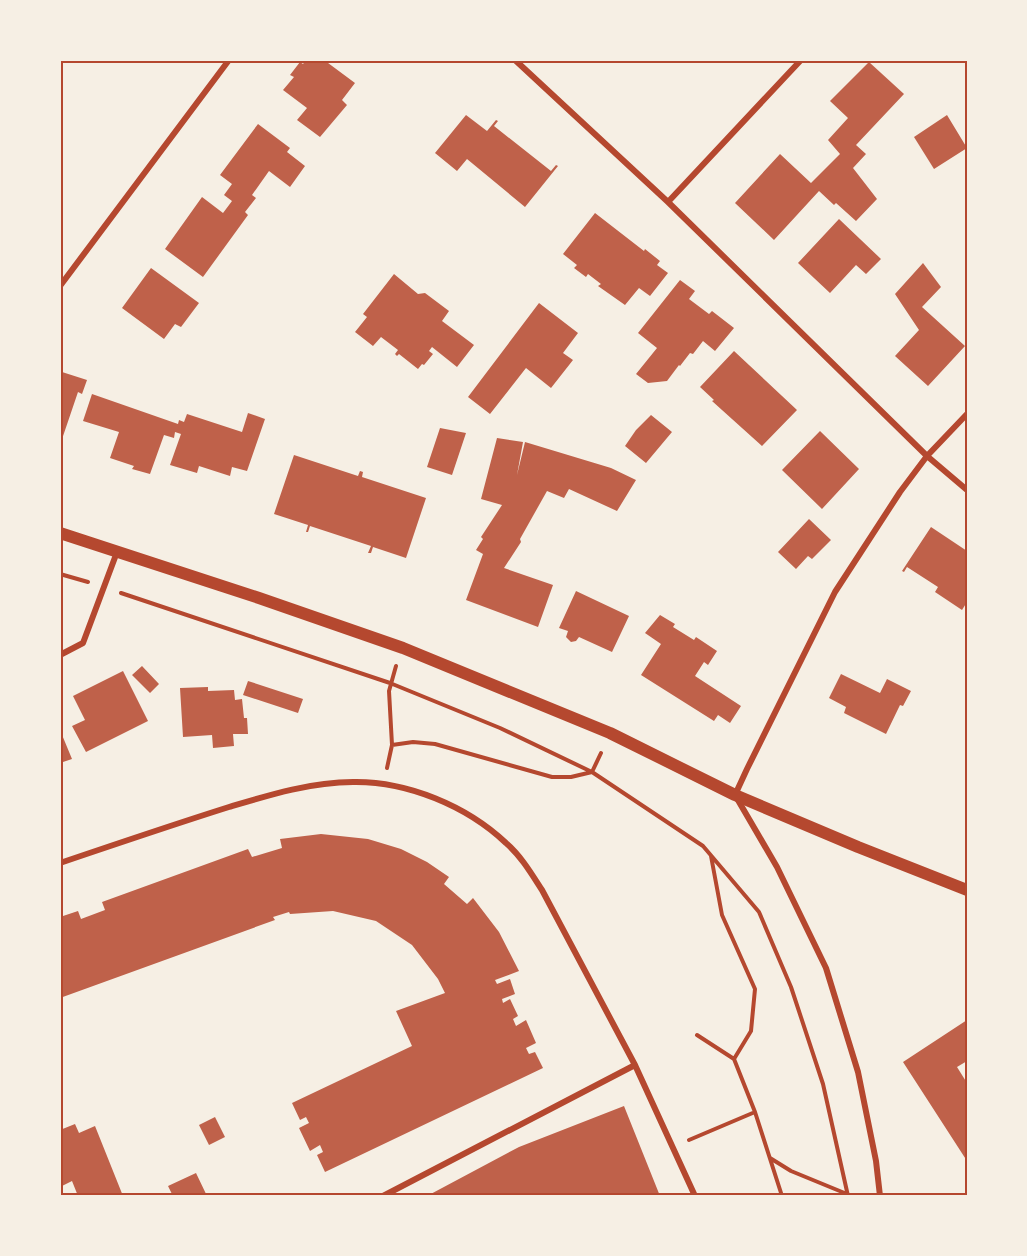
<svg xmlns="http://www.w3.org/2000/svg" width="1027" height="1256" viewBox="0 0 1027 1256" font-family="Lato,sans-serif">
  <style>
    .building { fill: #bf614a }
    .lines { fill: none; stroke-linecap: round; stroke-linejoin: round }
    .path { stroke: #b5482f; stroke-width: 4 }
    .minor { stroke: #b5482f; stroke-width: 6 }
    .secondary { stroke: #b5482f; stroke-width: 12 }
    .neatline { fill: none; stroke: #b5482f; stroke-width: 2 }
  </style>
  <rect width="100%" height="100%" fill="#f6efe4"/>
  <path class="building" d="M306,60h18l31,23 -13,17 5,5 -27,32 -23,-17 10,-12 -24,-18 11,-13 -4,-2 10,-13 3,2z
    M869,62l35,32 -48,51 10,9 -13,14 24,31 -21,22 -20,-18 -2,2 -15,-14 -45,49 -39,-37 45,-49 31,29 29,-29 -12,-14 20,-22 -18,-17z
    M466,115l21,16 9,-11 2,1 -4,5 57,45 5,-6 2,1 -33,41 -58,-48 -10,12 -22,-18z
    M947,115l20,33 -33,21 -20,-32z
    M258,124l32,24 -3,4 18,14 -15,21 -21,-16 -17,24 4,3 -11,14 3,3 -45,62 -38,-28 37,-52 21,16 9,-12 -8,-6 8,-11 -12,-9z
    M595,213l49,38 1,-2 15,12 -3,4 11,8 -18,23 -11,-8 -14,17 -27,-19 3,-2 -13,-10 -2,3 -12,-9 3,-3 -14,-11z
    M839,219l42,40 -15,15 -10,-9 -26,28 -32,-30z
    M923,263l18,24 -19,20 43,39 -37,40 -33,-30 24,-26 -24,-36z
    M151,268l48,35 -18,24 -6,-3 -11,15 -42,-31z
    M394,274l24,20 7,-1 24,18 -7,10 32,24 -17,22 -25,-20 -3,4 4,3 -9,11 -2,-1 -4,5 -19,-15 -2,2 -2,-2 3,-4 -17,-13 -8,9 -18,-14 12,-15 -4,-3z
    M680,280l15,11 -6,8 20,15 3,-3 22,17 -19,23 -12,-10 -10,13 -3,-1 -10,13 -1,-1 -12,16 -19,2 -12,-9 21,-26 -19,-15z
    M539,303l39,30 -15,20 10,7 -22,28 -25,-20 -36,46 -22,-17z
    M734,351l63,59 -35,36 -50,-45 2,-1 -14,-13z
    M62,372l25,8 -5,14 -4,-2 -18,53v-68z
    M92,394l86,30 1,-4 5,2 3,-8 55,18 6,-19 17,6 -18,52 -15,-4 -2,9 -31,-10 -2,7 -27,-8 11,-31 -6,-2 -1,6 -10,-3 -14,39 -18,-5 2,-3 -24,-8 9,-26 -36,-11z
    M651,415l21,17 -26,31 -21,-17 11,-16z
    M440,428l26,5 -14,42 -25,-8z
    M820,431l39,38 -37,40 -40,-39z
    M497,438l26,4 -6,33 8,-33 86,26 25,12 -19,31 -48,-22 -5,9 -17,-7 -27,48 1,3 -17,26 49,17 -15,42 -72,-27 17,-46 -7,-4 7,-11 -2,-2 21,-32 -21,-6z
    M294,455l64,21 2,-5 3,1 -1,5 64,21 -20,60 -33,-11 -2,6h-3l3,-7 -61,-20 -2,6h-2l2,-7 -34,-11z
    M809,519l22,21 -19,19 -4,-3 -12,13 -18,-17z
    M931,527l36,24v51l-5,8 -27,-18 3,-5 -31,-20 -3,5 -2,-1z
    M576,591l53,25 -17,36 -33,-15 -3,4 -5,1 -5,-5 2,-6 -9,-3z
    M660,615l15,9 -2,3 21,13 2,-3 21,14 -9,14 -4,-3 -9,14 46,30 -11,17 -12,-8 -4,6 -73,-46 20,-31 -16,-11z
    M142,666l17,18 -9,9 -18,-18z
    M123,671l25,50 -62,31 -14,-26 13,-6 -12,-24z
    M841,674l39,19 7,-14 24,12 -8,15 -3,-1 -14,29 -42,-21 2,-6 -17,-9z
    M248,681l55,18 -5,14 -55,-18z
    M208,687v4l26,-1 1,10 7,-1 2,19h3l1,16h-15l1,12 -21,2 -1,-13 -29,2 -3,-49z
    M60,730l12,29 -12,4z
    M321,834l47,5 33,10 26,13 22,15 -5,7 23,20 6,-6 26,34 20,39 -24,9 2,4 13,-5 5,15 -13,5 1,4 7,-4 8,17 -5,3 3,7 10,-6 10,23 -10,5 3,6 6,-2 8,16 -218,104 -8,-17 6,-3 -3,-7 -10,6 -11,-23 10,-5 -3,-6 -6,3 -8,-17 120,-57 -16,-35 49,-18 -7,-14 -26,-34 -36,-24 -43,-10 -43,3 -1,-2 -16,5 2,3 -215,78v-81l18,-6 3,8 24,-9 -3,-8 146,-53 4,8 30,-9 -2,-9z
    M967,1020v41l-10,6 10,16v78l-64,-99z
    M624,1106l36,90h-103l-1,-2 -3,2 -3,-3 -5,1 1,2h-119l92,-49z
    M215,1117l10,20 -16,8 -10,-20z
    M75,1124l4,9 16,-7 28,70h-45l-6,-15 -12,6v-57z
    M196,1173l11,23h-34l-5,-10z"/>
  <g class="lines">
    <path class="path" d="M60,574l28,8
      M121,593l269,90 110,45 92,44 111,74 56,66 32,75 32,97 25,112
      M392,745l21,-3 22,2 117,33h19l21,-5 9,-19
      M387,768l5,-23 -3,-54 7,-25
      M711,856l11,59 33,74 -4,42 -17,28
      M697,1035l37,24 21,53 27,84
      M689,1140l66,-28
      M770,1158l21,13 56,23"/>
    <path class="minor" d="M515,60l153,142 259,254 40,34
      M668,202l133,-142
      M60,286l169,-226
      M60,655l23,-12 34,-91
      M60,863c56,-19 112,-38 169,-56 40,-12 82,-25 124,-25 54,-1 114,24 153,61 15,13 25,30 36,47l93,175 60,131
      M383,1196l252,-131
      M880,1196l-4,-35 -18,-89 -32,-104 -49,-101 -42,-72 12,-26 88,-177 65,-100 27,-36 40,-42"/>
    <path class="secondary" d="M60,533l199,65 144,50 207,85 125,62 123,52 109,43"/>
  </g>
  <rect width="1027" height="1256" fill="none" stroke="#f6efe4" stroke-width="123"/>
  <rect x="62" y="62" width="904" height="1132" class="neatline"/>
</svg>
